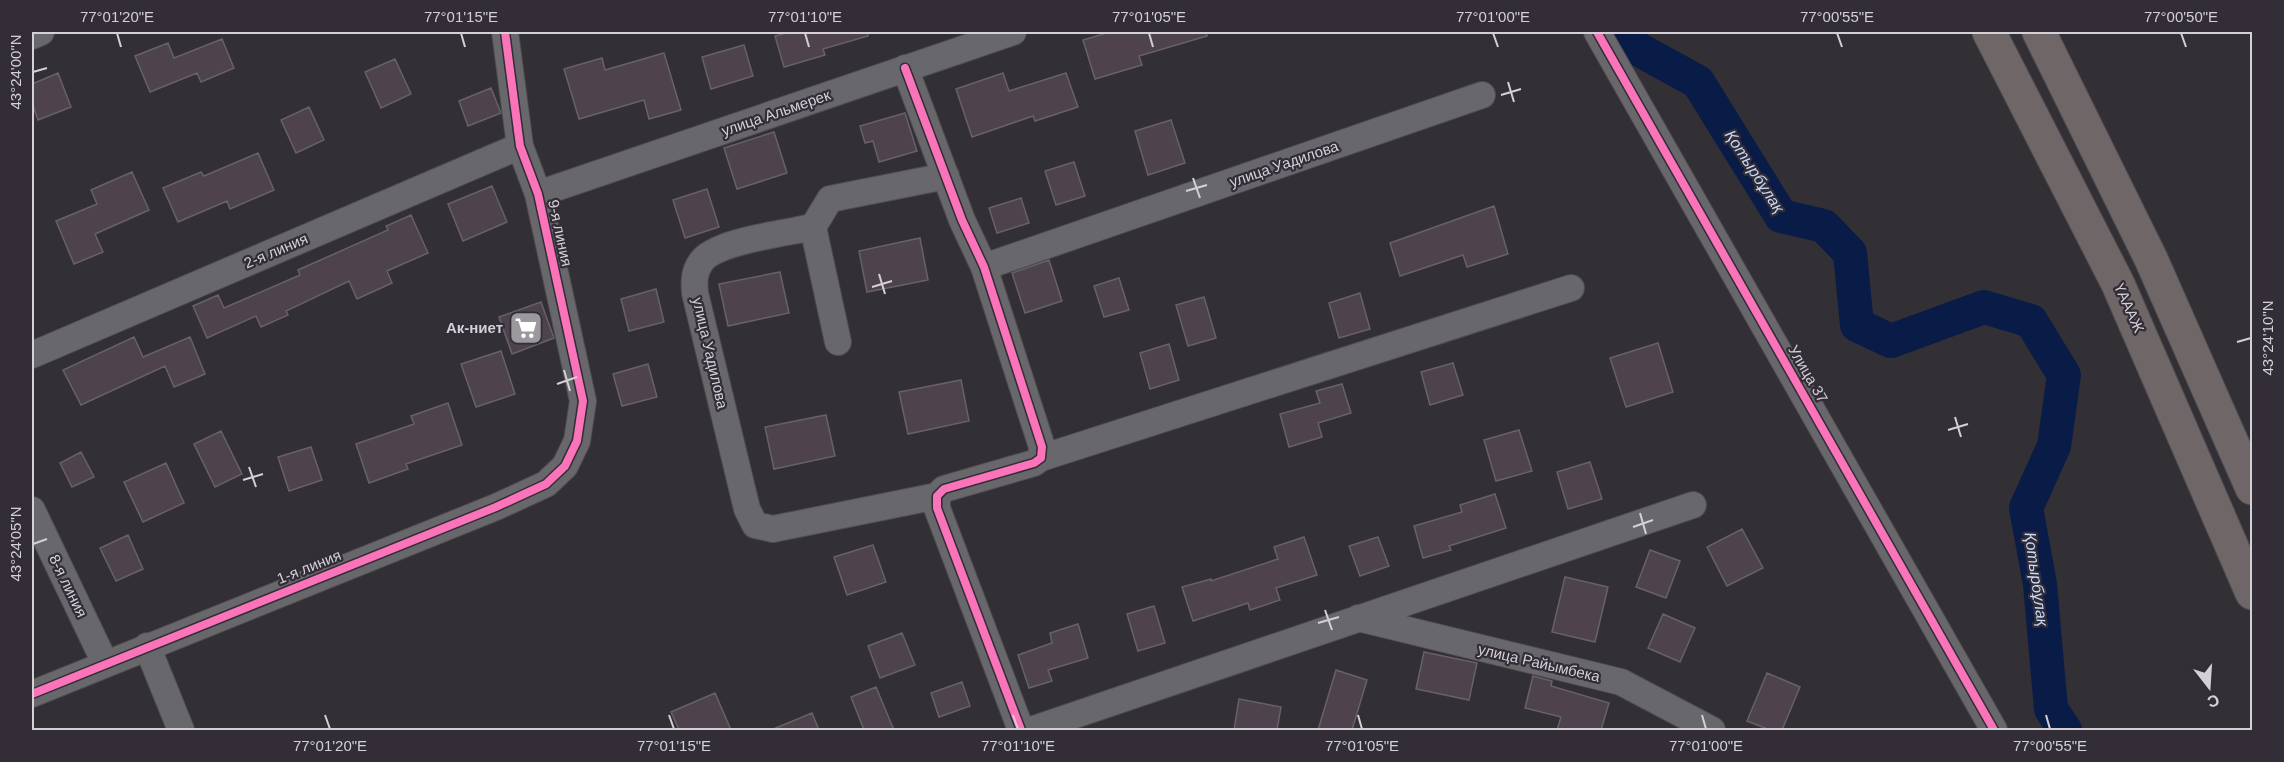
<svg xmlns="http://www.w3.org/2000/svg" width="2284" height="762" viewBox="0 0 2284 762" font-family="Helvetica,sans-serif">
  <style>
    .lines { fill: none; stroke-linecap: round; stroke-linejoin: round }
    .river { stroke: #091c47; stroke-width: 34 }
    .building { fill: #4e434c; stroke: #666266; stroke-width: 1.5 }
    .minor-casing { stroke: #4f4c51; stroke-width: 28 }
    .highway-casing { stroke: #4f4c51; stroke-width: 35 }
    .minor { stroke: #68676b; stroke-width: 26 }
    .highway { stroke: #6e6667; stroke-width: 33 }
    .cycleway-casing { stroke: #322d37; stroke-width: 11 }
    .cycleway { stroke: #fb73b8; stroke-width: 8 }
    .ticks { fill: none; stroke: #d3d0d6; stroke-width: 2 }
    .labels { text-anchor: middle; stroke-width: 4.5; stroke-linejoin: round; paint-order: stroke }
    .street-label { font-size: 15px; fill: #d3d0d6; stroke: #322d37 }
    .poi-label { font-size: 15px; font-weight: bold; fill: #d3d0d6; stroke: #322d37; text-anchor: end }
    .water-label { font-size: 16px; font-style: italic; fill: #c7d9f9; stroke: #322d37 }
    .neatline { fill: none; stroke: #d3d0d6; stroke-width: 2 }
    .ticks-label { font-size: 15px; text-anchor: middle; fill: #d3d0d6 }
  </style>
  <rect width="100%" height="100%" fill="#322f35"/>
  <g class="lines">
    <path class="river" d="M1607,32l91,50 83,134 43,10 26,27 7,72 34,16 93,-34 47,14 33,54 -10,71 -28,62 14,76 11,125 14,21"/>
  </g>
  <path class="building" d="M790,32h78v4l-45,13 2,6 -41,12 -9,-31z
    M1110,32h96l1,4 -68,20 3,9 -47,14 -12,-39z
    M222,39l12,29 -33,14 -4,-9 -47,19 -15,-36 33,-13 6,15z
    M744,45l9,31 -42,13 -9,-32z
    M664,53l17,57 -32,9 -5,-19 -65,19 -15,-50 38,-11 3,12z
    M395,59l16,35 -30,14 -16,-36z
    M58,73l13,34 -33,13 -6,-17v-19z
    M1003,73l6,18 57,-18 12,34 -43,14 -2,-5 -61,21 -16,-48z
    M491,88l10,25 -33,13 -9,-25z
    M309,107l15,33 -28,13 -15,-33z
    M905,113l12,38 -38,11 -6,-21 -8,2 -5,-17z
    M1171,120l14,43 -37,12 -13,-44z
    M774,132l13,41 -50,16 -13,-41z
    M258,153l16,37 -44,19 -3,-8 -49,21 -15,-34 38,-16 3,4z
    M1074,162l11,34 -29,9 -11,-34z
    M132,172l17,38 -54,24 8,18 -29,12 -18,-43 41,-17 -6,-14z
    M492,186l15,36 -44,19 -15,-37z
    M707,189l12,38 -34,11 -12,-38z
    M1021,198l8,25 -32,10 -8,-25z
    M1494,206l14,48 -41,13 -4,-12 -63,21 -10,-33z
    M411,215l17,38 -41,18 5,12 -35,16 -8,-18 -63,30 2,4 -27,12 -5,-11 -49,22 -14,-32 25,-11 6,13 76,-33 -2,-5 90,-40 -2,-4z
    M920,238l8,42 -61,12 -8,-41z
    M1049,260l13,41 -37,12 -13,-40z
    M780,272l9,41 -61,13 -9,-42z
    M1119,278l10,32 -25,7 -10,-31z
    M656,289l8,33 -35,9 -8,-32z
    M1360,293l10,36 -31,9 -10,-35z
    M1204,297l12,41 -28,8 -12,-41z
    M541,302l13,36 -42,16 -13,-37z
    M134,337l9,20 47,-20 15,37 -31,13 -9,-21 -84,39 -18,-35z
    M1658,343l15,49 -47,15 -16,-49z
    M1169,344l10,36 -29,9 -10,-36z
    M501,351l14,43 -39,13 -15,-43z
    M1453,363l10,32 -33,10 -9,-33z
    M648,364l9,33 -35,9 -9,-32z
    M961,380l8,41 -61,13 -9,-42z
    M1342,384l9,29 -33,10 4,14 -33,10 -9,-33 40,-11 -4,-12z
    M448,403l14,42 -56,19 2,5 -39,14 -13,-39 58,-20 -3,-8z
    M826,415l9,41 -61,13 -9,-42z
    M1519,430l13,41 -36,10 -12,-41z
    M221,431l21,43 -27,13 -21,-43z
    M311,447l11,33 -33,11 -11,-34z
    M81,452l13,25 -22,10 -12,-24z
    M1590,462l12,37 -34,10 -11,-37z
    M166,463l18,40 -41,19 -19,-40z
    M1495,494l11,34 -57,18 2,4 -28,8 -9,-32 48,-14 -2,-7z
    M1742,529l21,39 -36,18 -20,-39z
    M128,535l15,34 -27,12 -16,-33z
    M1304,537l13,38 -41,13 4,12 -30,10 -2,-7 -55,18 -11,-34 29,-8v2l67,-22 -4,-12z
    M1378,537l11,29 -29,10 -11,-30z
    M873,545l13,37 -39,13 -13,-38z
    M1650,550l30,11 -14,37 -30,-11z
    M1565,577l43,10 -13,55 -43,-10z
    M1154,606l11,37 -27,8 -11,-37z
    M1663,614l32,14 -15,34 -32,-14z
    M1078,624l10,34 -40,12 4,11 -23,7 -11,-33 34,-12 -2,-10z
    M902,633l13,32 -35,13 -12,-32z
    M1424,652l53,11 -8,37 -53,-11z
    M1336,670l31,10 -15,50h-34z
    M1767,673l33,14 -18,43h-12l-23,-9z
    M1533,676l19,5 -1,5 58,17 -8,27h-44l4,-13 -36,-9z
    M962,682l8,24 -31,11 -8,-24z
    M876,687l18,43h-30l-13,-33z
    M715,693l16,37h-52l-8,-18z
    M1239,699l42,8 -4,23h-43z
    M812,713l7,17h-48z"/>
  <g class="lines">
    <defs>
      <path id="minor" d="M1597,32l397,698
        M32,36l9,-4
        M905,68l57,152 22,47 58,180 -1,11 -7,5 -90,26 -7,7v12l84,222
        M538,194l475,-162
        M813,227l25,115
        M984,267l498,-172
        M32,355l488,-209
        M1041,458l530,-170
        M937,496l-164,33 -18,-4 -8,-16 -52,-216c-1,-12 -1,-21 6,-31 14,-21 86,-29 112,-35l17,-28 116,-23
        M32,510l73,153
        M1358,618l263,64 91,48
        M147,646l34,84
        M32,694l464,-187 50,-23 19,-18 12,-25 6,-40 -45,-207 -18,-48 -15,-114
        M1031,730l662,-225"/>
      <path id="highway" d="M1989,32l129,252 134,309
        M2039,32l112,227 101,229"/>
    </defs>
    <use href="#minor" class="minor-casing"/>
    <use href="#highway" class="highway-casing"/>
    <use href="#minor" class="minor"/>
    <use href="#highway" class="highway"/>
    <defs>
      <path id="cycleway" d="M1597,32l397,698
        M905,68l57,152 22,47 58,180 -1,11 -7,5 -90,26 -7,7v12l84,222
        M32,694l464,-187 50,-23 19,-18 12,-25 6,-40 -45,-207 -18,-48 -15,-114"/>
    </defs>
    <use href="#cycleway" class="cycleway-casing"/>
    <use href="#cycleway" class="cycleway"/>
  </g>
  <path class="ticks" d="M117,33l4,14M461,33l4,14M805,33l4,14M1149,33l4,14M1493,33l5,14M1837,33l5,14M2181,33l5,14M33,72l14,-4M1508,82l6,20M1501,95l20,-6M1193,178l7,20M1186,191l21,-6M879,274l6,20M872,287l20,-6M2237,342l14,-4M564,370l6,21M557,384l20,-7M1955,417l6,20M1948,430l20,-6M249,467l7,20M243,480l20,-6M1640,513l6,21M1633,527l20,-7M33,544l14,-5M1325,610l7,20M1318,623l21,-6M325,715l5,14M669,715l5,14M1013,715l5,14M1358,715l4,14M1702,715l4,14M2046,715l4,14"/>
  <defs>
    <symbol id="supermarket-square" viewBox="-11 -11 22 22"><rect x="-9" y="-9" width="18" height="18" rx="4" fill="#9b989e" stroke="#322d37"/><path d="M-6-5.5h2.5l.6 2H6L4.5 2H-2.5L-4.4-4H-6ZM-1.5 3.2a1.3 1.3 0 1 0 .1 0ZM3 3.2a1.3 1.3 0 1 0 .1 0Z" fill="#fff"/></symbol>
  </defs>
  <g fill-rule="evenodd">
    <use href="#supermarket-square" x="507" y="309" width="38" height="38"/>
  </g>
  <g class="labels">
    <g class="street-label">
      <text transform="translate(776 113) rotate(-19)" y="5">улица Альмерек</text>
      <text transform="translate(1284 164) rotate(-19)" y="5">улица Уадилова</text>
      <text transform="translate(560 233) rotate(78)" y="5">9-я линия</text>
      <text transform="translate(276 251) rotate(-23)" y="5">2-я линия</text>
      <text transform="translate(2129 308) rotate(66)" y="5">ҮАААЖ</text>
      <text transform="translate(710 353) rotate(77)" y="5">улица Уадилова</text>
      <text transform="translate(1808 374) rotate(60)" y="5">Улица 37</text>
      <text transform="translate(309 567) rotate(-22)" y="5">1-я линия</text>
      <text transform="translate(68 586) rotate(64)" y="5">8-я линия</text>
      <text transform="translate(1539 663) rotate(13)" y="5">улица Райымбека</text>
    </g>
    <g class="poi-label">
      <text x="503" y="333">Ак-ниет</text>
    </g>
    <g class="water-label">
      <text transform="translate(1755 171) rotate(57)" y="6">Қотырбұлақ</text>
      <text transform="translate(2037 579) rotate(82)" y="6">Қотырбұлақ</text>
    </g>
  </g>
  <rect width="2284" height="762" fill="none" stroke="#322d37" stroke-width="66"/>
  <g transform="translate(2209 687) rotate(163)" stroke="#322d37" stroke-width="4.5" paint-order="stroke">
  <path d="M0-4.5L10 22L0 15L-10 22Z" fill="#d3d0d6"/>
  <text y="-9" font-size="16" font-weight="bold" text-anchor="middle" fill="#d3d0d6">С</text>
  </g>
  <rect x="33" y="33" width="2218" height="696" class="neatline"/>
  <g class="ticks-label">
    <text x="117" y="22">77°01'20"E</text>
    <text x="461" y="22">77°01'15"E</text>
    <text x="805" y="22">77°01'10"E</text>
    <text x="1149" y="22">77°01'05"E</text>
    <text x="1493" y="22">77°01'00"E</text>
    <text x="1837" y="22">77°00'55"E</text>
    <text x="2181" y="22">77°00'50"E</text>
    <text transform="translate(16 72) rotate(-90)" y="5">43°24'00"N</text>
    <text transform="translate(2268 338) rotate(-90)" y="5">43°24'10"N</text>
    <text transform="translate(16 544) rotate(-90)" y="5">43°24'05"N</text>
    <text x="330" y="751">77°01'20"E</text>
    <text x="674" y="751">77°01'15"E</text>
    <text x="1018" y="751">77°01'10"E</text>
    <text x="1362" y="751">77°01'05"E</text>
    <text x="1706" y="751">77°01'00"E</text>
    <text x="2050" y="751">77°00'55"E</text>
  </g>
</svg>
